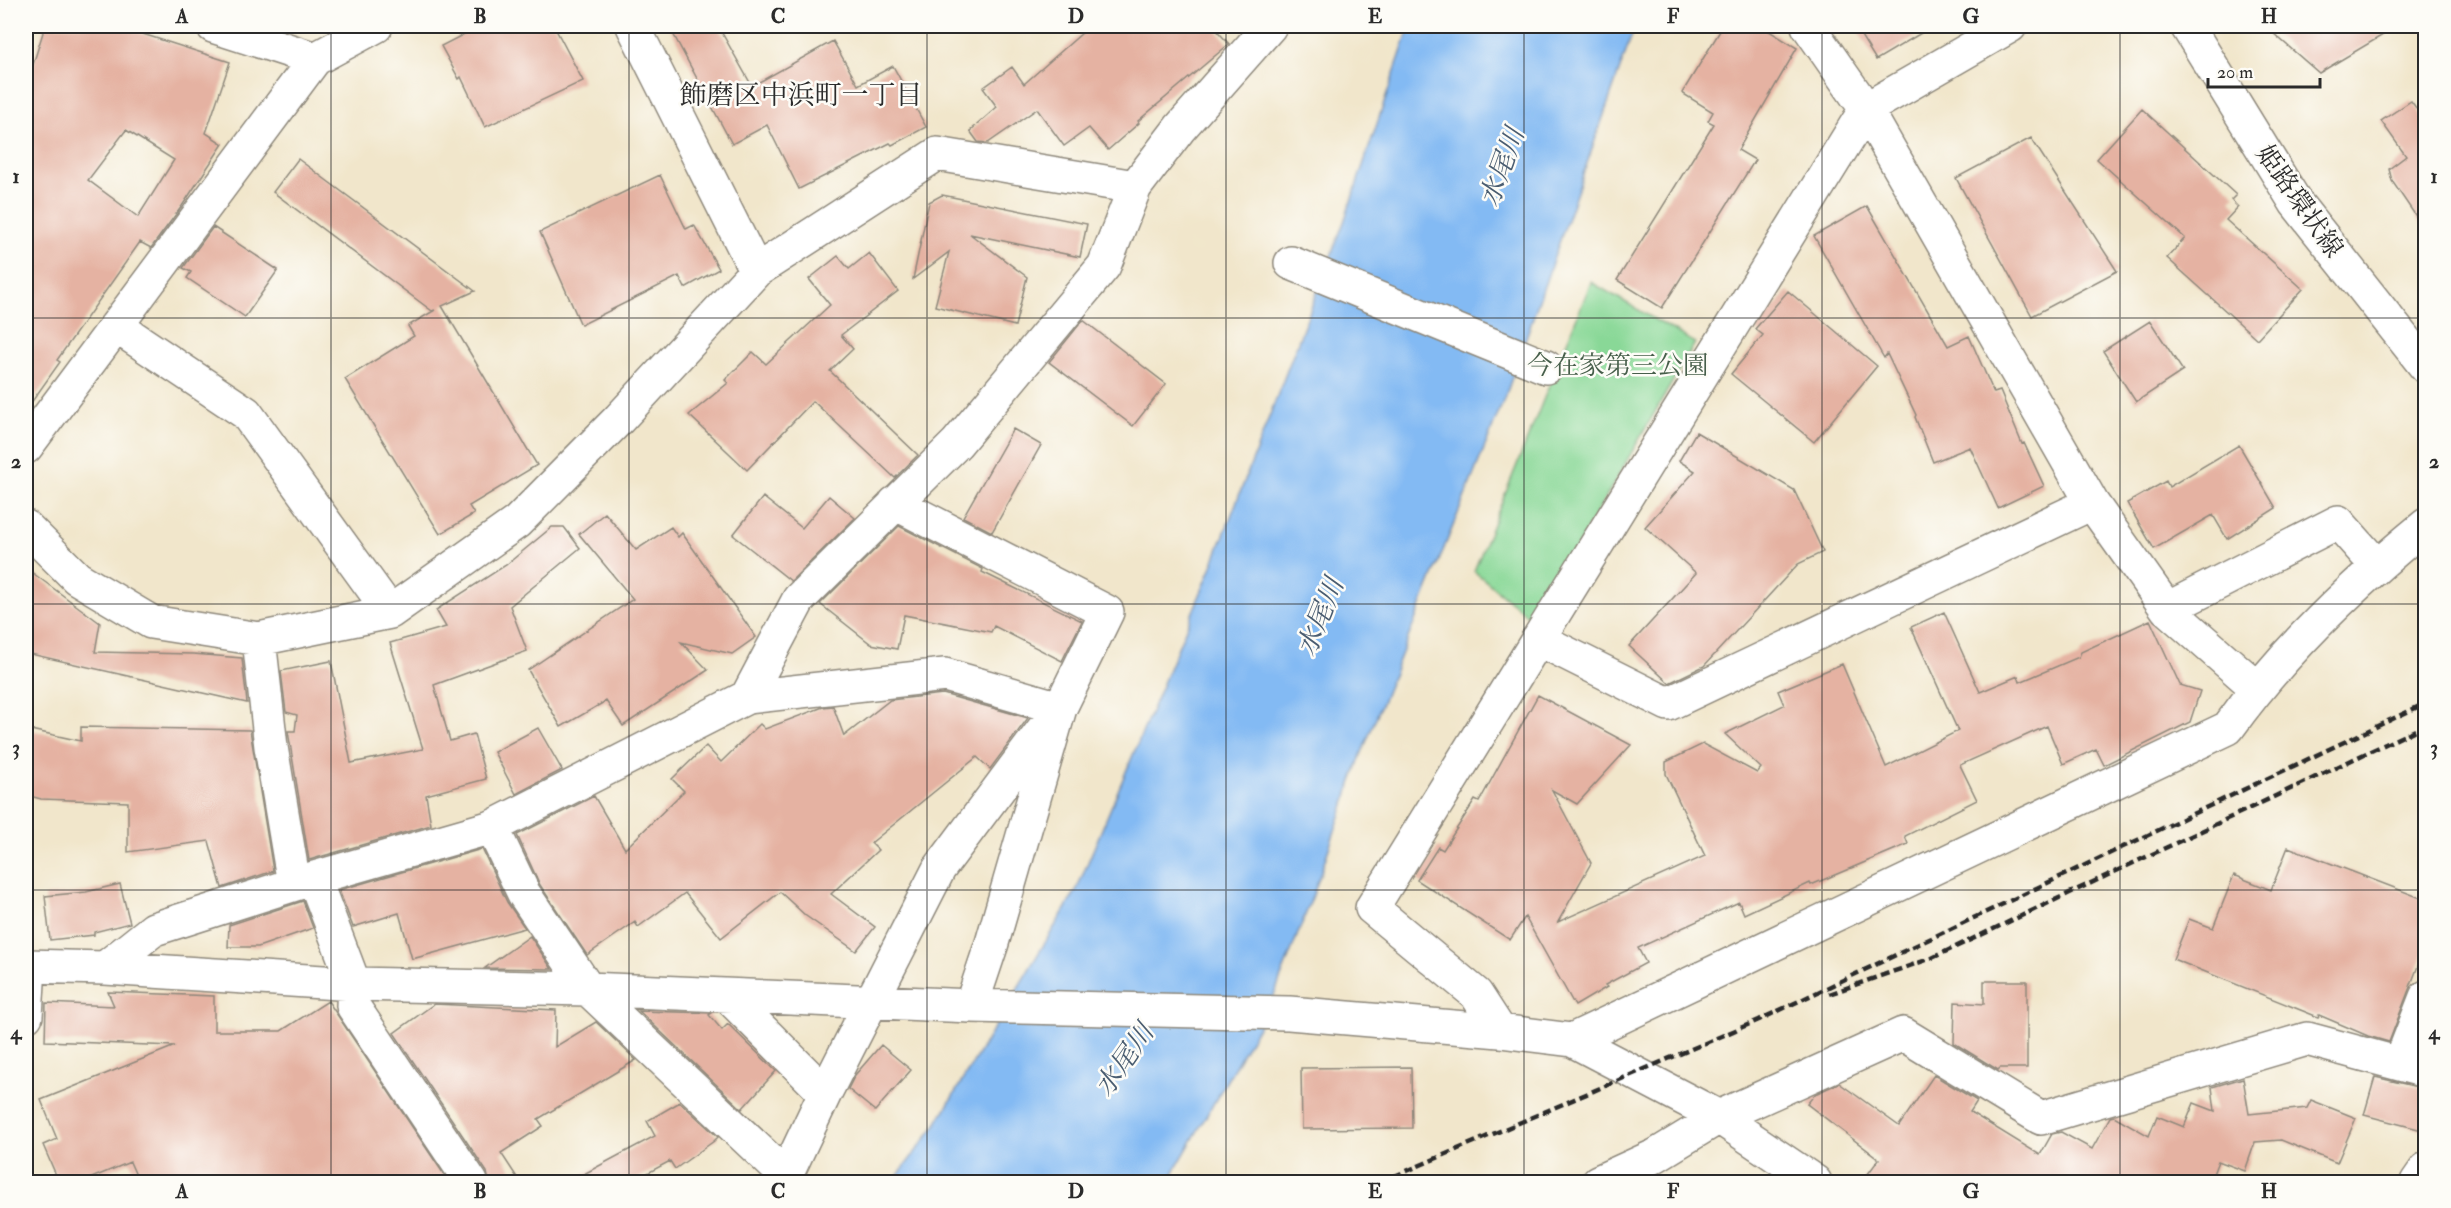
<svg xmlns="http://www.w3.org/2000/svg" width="2451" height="1208" viewBox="0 0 2451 1208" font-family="'IM FELL Double Pica','Noto Serif JP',serif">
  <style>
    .green { fill: #89d897; stroke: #5a8261; stroke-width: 1.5 }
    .water { fill: #83baf3; stroke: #57728f; stroke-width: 1.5 }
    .building { fill: #e5b2a2; fill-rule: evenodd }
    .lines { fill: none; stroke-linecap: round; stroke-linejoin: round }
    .minor-casing { stroke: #8e887b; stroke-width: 36 }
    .major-casing { stroke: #8e887b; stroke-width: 36 }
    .minor { stroke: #fff; stroke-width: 33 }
    .major { stroke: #fff; stroke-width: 33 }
    .rail { stroke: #2b2b2b; stroke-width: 4.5; stroke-dasharray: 9 4.5; stroke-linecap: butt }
    .grid { fill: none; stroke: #2b2b2b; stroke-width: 1.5; stroke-opacity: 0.55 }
    .labels { text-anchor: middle; stroke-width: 5; stroke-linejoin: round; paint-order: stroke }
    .street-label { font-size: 26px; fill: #2b2b2b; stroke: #fdfcf7 }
    .park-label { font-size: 26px; fill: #475f4b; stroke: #fdfcf7 }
    .neighbourhood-label { font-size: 27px; fill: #2b2b2b; stroke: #fdfcf7 }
    .water-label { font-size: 27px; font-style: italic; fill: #4a5d71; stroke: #fdfcf7 }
    .neatline { fill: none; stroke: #2b2b2b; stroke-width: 2 }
    .grid-label { font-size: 20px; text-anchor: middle; font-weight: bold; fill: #2b2b2b }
  </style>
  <rect width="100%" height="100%" fill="#fdfcf7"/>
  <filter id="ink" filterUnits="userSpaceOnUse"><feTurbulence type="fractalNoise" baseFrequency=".0167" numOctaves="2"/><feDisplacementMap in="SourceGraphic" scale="12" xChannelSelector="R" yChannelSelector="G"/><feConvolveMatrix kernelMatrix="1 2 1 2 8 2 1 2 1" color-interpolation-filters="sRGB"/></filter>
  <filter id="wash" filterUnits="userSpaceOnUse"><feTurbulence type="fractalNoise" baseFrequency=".008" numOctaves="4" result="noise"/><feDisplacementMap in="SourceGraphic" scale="24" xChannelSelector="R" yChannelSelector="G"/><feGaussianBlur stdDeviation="1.35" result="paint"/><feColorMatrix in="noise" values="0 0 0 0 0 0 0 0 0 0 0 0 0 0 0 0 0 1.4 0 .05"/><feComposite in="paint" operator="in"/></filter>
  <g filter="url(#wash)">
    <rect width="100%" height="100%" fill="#f1e6cb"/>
    <path class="green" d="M1591,282l104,61 -161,278 -60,-50z"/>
    <path class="water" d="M1410,26h225l-127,363 -147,366 -48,140 -44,113 -101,174h-275l42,-56 141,-235 134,-320 134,-349z"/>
    <g id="blocks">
      <path class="building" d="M45,26h73l112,36 -24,71 17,11 -41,62 -31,42 -11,-6 -83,118 3,2 -34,48v-323zM126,130l48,30 -36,57 -50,-37z
        M480,26h74l29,55 -98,46 -24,-50 -2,2 -18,-33z
        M669,26h49l34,60 81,-45 25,44 35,-19 33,61 -34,18 -2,-2 -91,46 -32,-64 -35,19z
        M1090,26h123l16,18 -91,77 1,2 -31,27 -19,-22 -25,18 -27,-37 -49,34 -10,-1 -8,-11 27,-24 -14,-19 29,-21 12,17z
        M1723,26h38l36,22 -59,102 17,10 -93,148 -45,-28 97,-156 -6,-3 5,-9 -31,-19z
        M1855,26h78l-57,34z
        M2265,26h133l-79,47z
        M2411,101l15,20v110l-34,-50 -3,-12 17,-13 -25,-35z
        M2142,109l94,86 -5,5 7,7 -12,13 77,69 -46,50 -90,-81 18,-20 -88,-79z
        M2031,138l86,133 -85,45 -76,-138z
        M298,159l177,132 -33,15 95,159 -68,41 5,8 -34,20 -95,-155 69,-43 -6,-10 27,-16 -3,1 -159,-119z
        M660,175l26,54 8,-4 25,44 -34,19 -6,-12 -98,49 -41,-93z
        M942,195l145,29 -7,33 -110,-23 57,43 -12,49 -80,-20 14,-54 -36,27 16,-77z
        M1867,206l81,140 21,-10 25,57 6,-2 22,53 2,-1 20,43 -46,22 -28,-61 -37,15 -18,-45 1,-2 -29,-61 -3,4 -70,-122z
        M213,227l65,43 -33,47 -58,-39 4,-6 -8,-4z
        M869,253l29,38 -57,44 12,14 -23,22 88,84 -23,23 -82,-77 -66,69 -58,-55 39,-32 -3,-3 28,-28 13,12 64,-59 -21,-26 29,-23 11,13z
        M1788,291l89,75 -63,76 -83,-68 32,-39 -8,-6z
        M1083,320l83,64 -33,42 -84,-64z
        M2150,321l33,50 -47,31 -33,-51z
        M1013,429l28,16 -49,87 -29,-15z
        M1696,432l98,58 29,62 -25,12 -94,102 -35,17 -40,-37 67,-73 -51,-46 50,-56 -16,-10z
        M2239,445l37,63 -49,31 -14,-24 -59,34 -27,-46 39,-22 3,6z
        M829,496l26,22 -64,63 -58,-46 30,-38 39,31z
        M605,513l31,37 35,-23 7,10 4,-4 74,104 -24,17 -51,-12 27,28 -85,56 -17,-25 -45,26 -33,-57 105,-71 -54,-65z
        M899,526l84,43 -1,3 100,49 -20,40 -68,-35 -3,6 -87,-17 -7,34 -26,-5 -51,-40z
        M552,527h12l16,21 -70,58 17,45 -93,34 16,56 24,-7 12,45 -60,16 5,30 -122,35 -21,-129h7l2,-16 -11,-3 -5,-41 50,-10 20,102 72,-14 -33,-106 56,-16 -10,-17 70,-45z
        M26,568l74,55 -5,29 98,2 49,4 5,45 -221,-50z
        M1944,612l36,80 38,-16 2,6 59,-25 2,-5 69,-32 30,65 20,6 -10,31 -86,43 -8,-16 -33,15 -16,-38 -87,39 17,35 -72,36 3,8 -97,41 -1,-2 -66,31 -5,-12 -101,46 8,15 -41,22 2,2 -32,19 -50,-89 -15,23 -93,-60 21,-33 5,3 32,-50 4,2 59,-107 93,50 -54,59 -25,-14 39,73 -33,59 147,-66 -39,-82v-12l37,-18 54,29 4,-5 -36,-34 59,-29 -6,-14 64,-27 44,103 72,-36 -47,-104z
        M943,694l85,24 -38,51 -13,-12 -106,86 7,7 -47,44 44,33 -19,24 -50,-35 -26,-24 -59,46 -36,-45 -47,34 -3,-5 -48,33 -47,-70 -23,-50 77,-39 31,53 59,-58 -12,-12 34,-33 15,16 39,-38 5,5 58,-22 10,-1 11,30 46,-36z
        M81,727l169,3 23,141 -51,17 -13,-47 -81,11v-50l-87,-3 -15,-4v-66l55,12z
        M538,728l24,42 -46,24 -22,-42z
        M2288,847l138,53v45l-37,97 -21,-6 -49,-21 -1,2 -145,-58 16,-40 24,9 21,-53 37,15z
        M482,849l25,53 18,26 -113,31 -13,-46 -46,14 -14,-37z
        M120,884l10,39 -36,9v3l-44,5 -5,-44 41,-4z
        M303,901l10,27 -55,19h-30l1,-22z
        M530,936l22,33 -67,-1z
        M1984,981h43v87h-27l-2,2 -44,-27 1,-41 29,2z
        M108,992l106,4v35h67l47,-30 121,181h-310l-9,-20 -48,20h-23l-16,-37 14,-6 -16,-39 134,-54 -130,-5 1,-38 68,3z
        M434,1004l122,6 -1,37 41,-25 40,38 -98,59 5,7 -42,27 19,29h-31l-2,-10 -93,-139z
        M639,1011l73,2 -3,2 13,15 6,-6 48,47 -34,38z
        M881,1045l30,25 -36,41 -27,-22 7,-14z
        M1411,1067l1,61 -110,1 -1,-61z
        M1934,1075l43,26 -7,11 70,43 12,-21 9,-2 31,17 18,-32 4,-1 35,20 8,-20 27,11 10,-24 21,8 -3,-24 31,-9 6,36 58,-6 4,-8 45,18 -19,45 -56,-23 -26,2 -10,29 -27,-10 -8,21h-348l17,-23 -72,-55 8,-10 24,-11 60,43z
        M2375,1077l51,12v42l-62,-16z
        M680,1102l38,35 -4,4 -39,28 -5,-8 -39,21h-62l86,-46 -8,-15z"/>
    </g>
  </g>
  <g filter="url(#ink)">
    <use href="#blocks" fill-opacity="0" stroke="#8e887b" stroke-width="1.5"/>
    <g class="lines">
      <defs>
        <path id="minor" d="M213,26l102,33 61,-33
          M633,26l123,245
          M1808,26l58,83 226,394 75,106 90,79
          M1291,263l255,104
          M116,326l130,87 144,199
          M26,447l289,-388
          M895,503l212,109 -47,96 -68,235 -21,63
          M26,527l51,51 74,44 108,17 131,-27 127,-90 102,-103 137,-148 181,-117 198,33
          M2167,609l171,-87 39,44
          M259,639l12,108 23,137
          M1538,639l130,65 424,-201
          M747,697l52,-98 158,-156 147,-177 31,-79 45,-59 90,-102
          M492,827l32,67 64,95 198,187
          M314,878l40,106 -1,22 118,176
          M26,966l79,2 249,16 234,5 383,17 318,7 211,18 72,9 656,-312c53,-74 127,-145 198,-203
          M105,968l49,-39 160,-51 178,-51 255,-130 198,-22 115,33
          M728,996l97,97
          M26,1016l3,-50
          M1500,1031l-24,-37 -104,-86 494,-799 144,-83
          M1572,1040l147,77 96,65
          M2400,1064l26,-67
          M783,1182l42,-89 114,-224 109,-146
          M1598,1182l57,-26 64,-39 184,-83 138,84 266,-79 119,32
          M2417,1182l9,-13"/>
        <path id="major" d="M2187,26l109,177 130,164"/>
      </defs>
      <use href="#minor" class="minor-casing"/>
      <use href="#major" class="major-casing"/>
      <use href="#minor" class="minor"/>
      <use href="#major" class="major"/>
      <path class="rail" d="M1829,994l103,-36 494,-233
        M1381,1182l378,-162 667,-317"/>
    </g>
  </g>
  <path class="grid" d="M331,26v1156M629,26v1156M927,26v1156M1226,26v1156M1524,26v1156M1822,26v1156M2120,26v1156M26,318h2400M26,604h2400M26,890h2400"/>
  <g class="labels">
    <g class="street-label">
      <text transform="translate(2300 201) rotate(55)" y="9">姫路環状線</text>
    </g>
    <g class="park-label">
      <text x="1618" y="374">今在家第三公園</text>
    </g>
    <g class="neighbourhood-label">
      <text x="801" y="104">飾磨区中浜町一丁目</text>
    </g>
    <g class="water-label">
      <text transform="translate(1502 167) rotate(-70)" y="9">水尾川</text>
      <text transform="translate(1320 617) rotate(-68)" y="9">水尾川</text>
      <text transform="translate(1124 1060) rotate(-55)" y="9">水尾川</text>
    </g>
  </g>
  <rect width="2451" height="1208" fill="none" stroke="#fdfcf7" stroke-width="66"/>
  <path d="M2208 78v9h112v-9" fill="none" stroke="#2b2b2b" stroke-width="3"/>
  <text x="2217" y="78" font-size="18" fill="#2b2b2b" stroke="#fdfcf7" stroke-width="4.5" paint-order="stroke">20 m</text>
  <rect x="33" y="33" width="2385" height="1142" class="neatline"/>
  <g class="grid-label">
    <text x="182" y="23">A</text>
    <text x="480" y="23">B</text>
    <text x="778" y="23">C</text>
    <text x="1076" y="23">D</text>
    <text x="1375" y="23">E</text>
    <text x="1673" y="23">F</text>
    <text x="1971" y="23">G</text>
    <text x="2269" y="23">H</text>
    <text x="16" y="183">1</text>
    <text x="2434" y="183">1</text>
    <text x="16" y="468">2</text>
    <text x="2434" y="468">2</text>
    <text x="16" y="754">3</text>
    <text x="2434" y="754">3</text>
    <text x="16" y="1039">4</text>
    <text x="2434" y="1039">4</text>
    <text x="182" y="1198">A</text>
    <text x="480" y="1198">B</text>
    <text x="778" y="1198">C</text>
    <text x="1076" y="1198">D</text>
    <text x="1375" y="1198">E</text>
    <text x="1673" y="1198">F</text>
    <text x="1971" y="1198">G</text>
    <text x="2269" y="1198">H</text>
  </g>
</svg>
